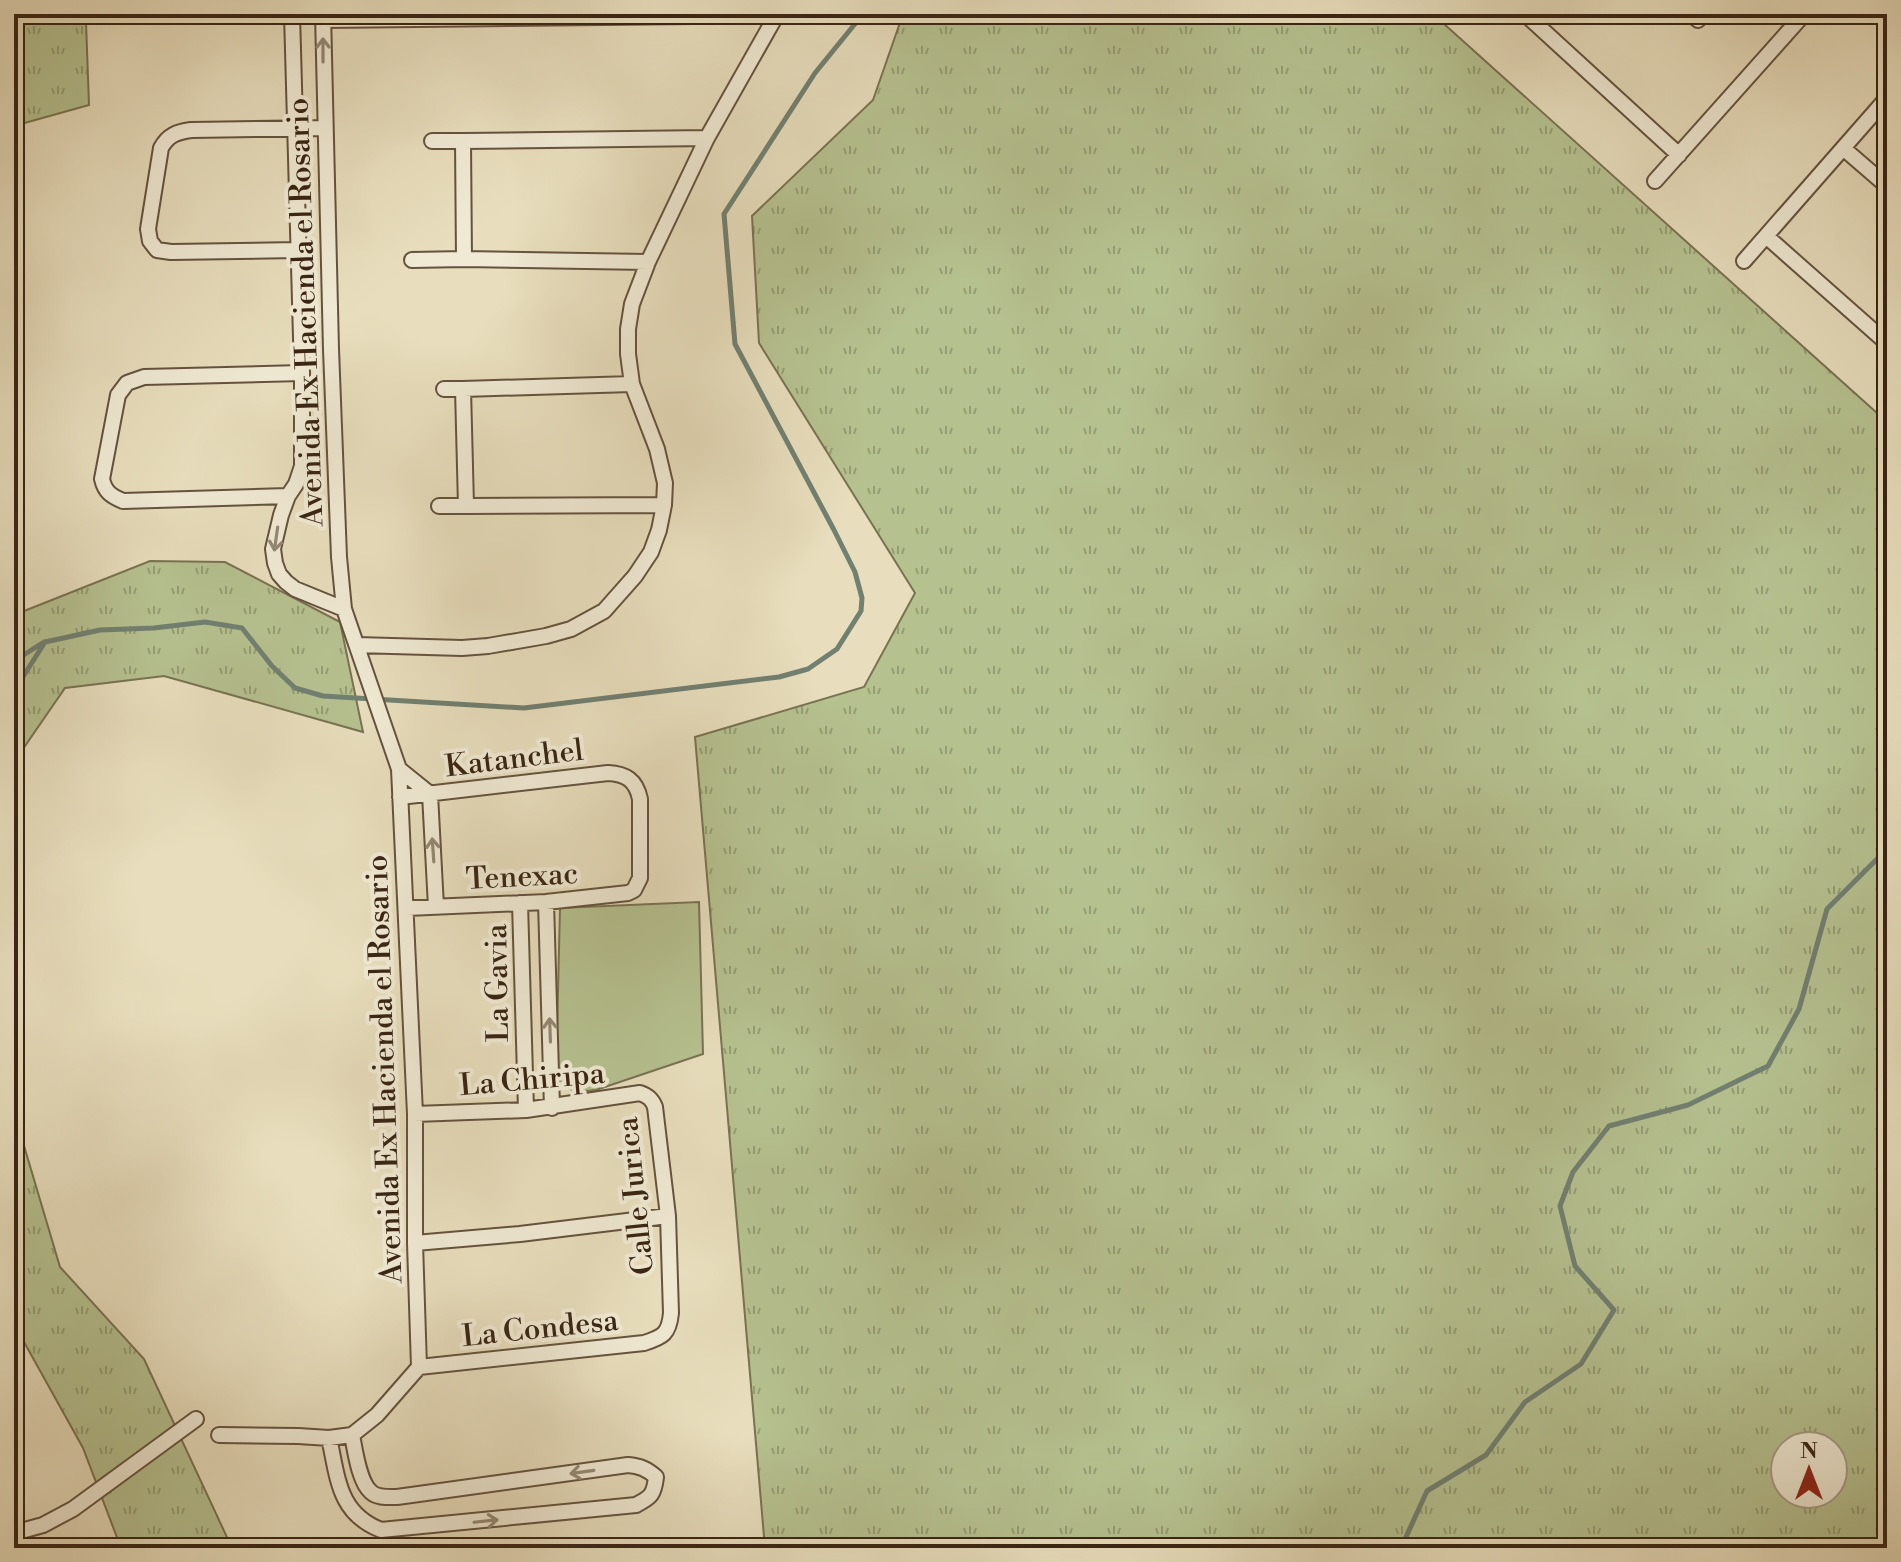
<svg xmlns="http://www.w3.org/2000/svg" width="1901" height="1562" viewBox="0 0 1901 1562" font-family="'Libre Bodoni',serif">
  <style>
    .grass { fill: url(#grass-tufts); stroke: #787352; stroke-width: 2; fill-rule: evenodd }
    .green { fill: #b6c190; stroke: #787352; stroke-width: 2 }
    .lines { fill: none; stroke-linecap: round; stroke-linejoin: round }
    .stream { stroke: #718071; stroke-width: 5 }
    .street-casing { stroke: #65533e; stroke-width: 18 }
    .street { stroke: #f0ead4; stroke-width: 14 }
    .oneway { stroke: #948874 }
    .labels { text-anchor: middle; stroke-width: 8; stroke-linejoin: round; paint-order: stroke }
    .street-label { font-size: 30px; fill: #392513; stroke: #f0ead4 }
  </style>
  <defs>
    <pattern id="grass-tufts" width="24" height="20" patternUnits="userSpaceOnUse" patternTransform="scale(2)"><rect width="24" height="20" fill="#b6c190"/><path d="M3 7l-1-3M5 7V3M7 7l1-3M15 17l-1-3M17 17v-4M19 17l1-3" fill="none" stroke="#959d74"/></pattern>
  </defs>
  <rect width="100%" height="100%" fill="#e8debd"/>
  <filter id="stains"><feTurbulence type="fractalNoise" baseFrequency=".0025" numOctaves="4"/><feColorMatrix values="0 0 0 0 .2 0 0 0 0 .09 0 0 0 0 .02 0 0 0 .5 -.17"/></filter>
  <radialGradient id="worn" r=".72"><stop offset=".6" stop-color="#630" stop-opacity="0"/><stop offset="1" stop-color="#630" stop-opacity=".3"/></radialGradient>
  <path class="grass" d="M14,14h68l4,8 3,83 -75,21z
    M903,14h530l454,408v1126h-1122l-70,-811 169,-50 51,-94 -156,-250 -7,-127 121,-116zM1785,1446h48v48h-48z
    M150,561l75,1 115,60 23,110 -199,-56 -99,12 -51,74v-147z
    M14,1112l46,155 84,92 88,189h-111l-38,-100 -69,-124z"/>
  <path class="green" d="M699,902l4,152 -107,36c-14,2 -24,2 -37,-6l-3,-10 4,-166z"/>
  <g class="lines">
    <path class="stream" d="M14,661l30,-19
      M14,691l31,-49 55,-12 54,-2 51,-6 37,6 30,38 23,22 28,8 201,12 255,-31 29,-8 29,-20 24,-38 1,-13 -7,-26 -21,-42 -99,-186 -11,-130 91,-141 48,-59
      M1401,1548l26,-57 59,-36 39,-53 56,-38 33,-54 -39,-44 -15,-60 13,-34 36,-46 79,-21 80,-39 31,-57 28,-100 60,-60"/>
    <defs>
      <path id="street" d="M292,14l10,359v93l-6,18 -8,12 -7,19 -8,34 2,14 4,11 7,8 9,7 49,20 -5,-52 -8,-208 -8,-335
        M1525,14l154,141
        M1691,14l7,6
        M323,20l453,-5
        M432,141h31
        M1843,148l44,38
        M1655,181l149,-167
        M1766,236l121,107
        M298,250l-127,2 -14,-2 -7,-9 -2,-12 13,-81c7,-13 16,-16 30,-18l134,-2
        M412,260l52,-1
        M1744,261l143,-163
        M648,262l-184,-3 -1,-118 244,-3
        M632,384l-169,5 3,117 198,-1
        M444,389h19
        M288,496l-165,5c-12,-5 -18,-9 -21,-22l16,-84 9,-12 17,-6 158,-4
        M439,506h27
        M344,609l55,160 16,345v129l4,124
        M357,645l105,3 26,-2 58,-10 25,-7 33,-18 31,-35 16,-24 8,-22 5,-25 1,-22 -8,-34 -25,-65 -4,-30v-25l4,-25 16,-42 59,-124 70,-124
        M399,769l31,25 6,113
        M400,797l208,-24c18,1 28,7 32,26v79l-6,12 -6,3 -82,9 -139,6
        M546,902l6,206
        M520,903l6,207
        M415,1114l111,-4 114,-17c8,3 12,6 15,14l13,109 3,97c-2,21 -8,24 -27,30l-225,24
        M415,1243l105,-9 148,-18
        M219,1435l79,1 31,2 23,-3 25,-20 42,-48
        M329,1438c9,40 9,75 52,92l255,-25c15,-8 18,-10 20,-28 -9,-8 -16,-11 -28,-12l-231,32c-9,0 -20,1 -26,-5 -12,-10 -16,-42 -19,-57
        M14,1533l29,-8 30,-16 123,-90"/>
    </defs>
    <use href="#street" class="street-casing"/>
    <use href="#street" class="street"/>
  </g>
  <defs><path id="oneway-shaft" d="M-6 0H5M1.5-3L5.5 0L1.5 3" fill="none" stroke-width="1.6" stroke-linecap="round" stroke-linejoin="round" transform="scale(2)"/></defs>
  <g class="oneway">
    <use href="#oneway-shaft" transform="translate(323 50) rotate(-90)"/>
    <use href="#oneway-shaft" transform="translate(276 539) rotate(98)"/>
    <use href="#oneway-shaft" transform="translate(433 850) rotate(-94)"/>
    <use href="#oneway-shaft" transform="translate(550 1030) rotate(-92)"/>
    <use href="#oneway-shaft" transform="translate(582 1472) rotate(172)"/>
    <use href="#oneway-shaft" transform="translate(486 1521) rotate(-6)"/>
  </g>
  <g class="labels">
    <g class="street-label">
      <text transform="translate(305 312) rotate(-92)" y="10">Avenida Ex Hacienda el Rosario</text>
      <text transform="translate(514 758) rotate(-7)" y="10">Katanchel</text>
      <text transform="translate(522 876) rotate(-3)" y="10">Tenexac</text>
      <text transform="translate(497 983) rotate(-91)" y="10">La Gavia</text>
      <text transform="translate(384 1069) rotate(-92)" y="10">Avenida Ex Hacienda el Rosario</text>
      <text transform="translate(532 1079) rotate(-5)" y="10">La Chiripa</text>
      <text transform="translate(635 1196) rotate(-96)" y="10">Calle Jurica</text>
      <text transform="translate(540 1328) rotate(-6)" y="10">La Condesa</text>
    </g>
  </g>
  <rect width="1901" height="1562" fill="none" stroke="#e8debd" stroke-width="48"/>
  <rect x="16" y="16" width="1869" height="1530" fill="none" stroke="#392513" stroke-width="4"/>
  <rect x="24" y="24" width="1853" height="1514" fill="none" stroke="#392513" stroke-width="2"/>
  <g transform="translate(1809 1470)"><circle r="38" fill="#f0ead4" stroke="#a79b87" stroke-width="2"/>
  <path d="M0-6L14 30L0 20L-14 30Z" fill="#8f2418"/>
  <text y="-12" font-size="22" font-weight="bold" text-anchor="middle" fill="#392513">N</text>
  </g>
  <rect width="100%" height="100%" filter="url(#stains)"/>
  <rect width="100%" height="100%" fill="url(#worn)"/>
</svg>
